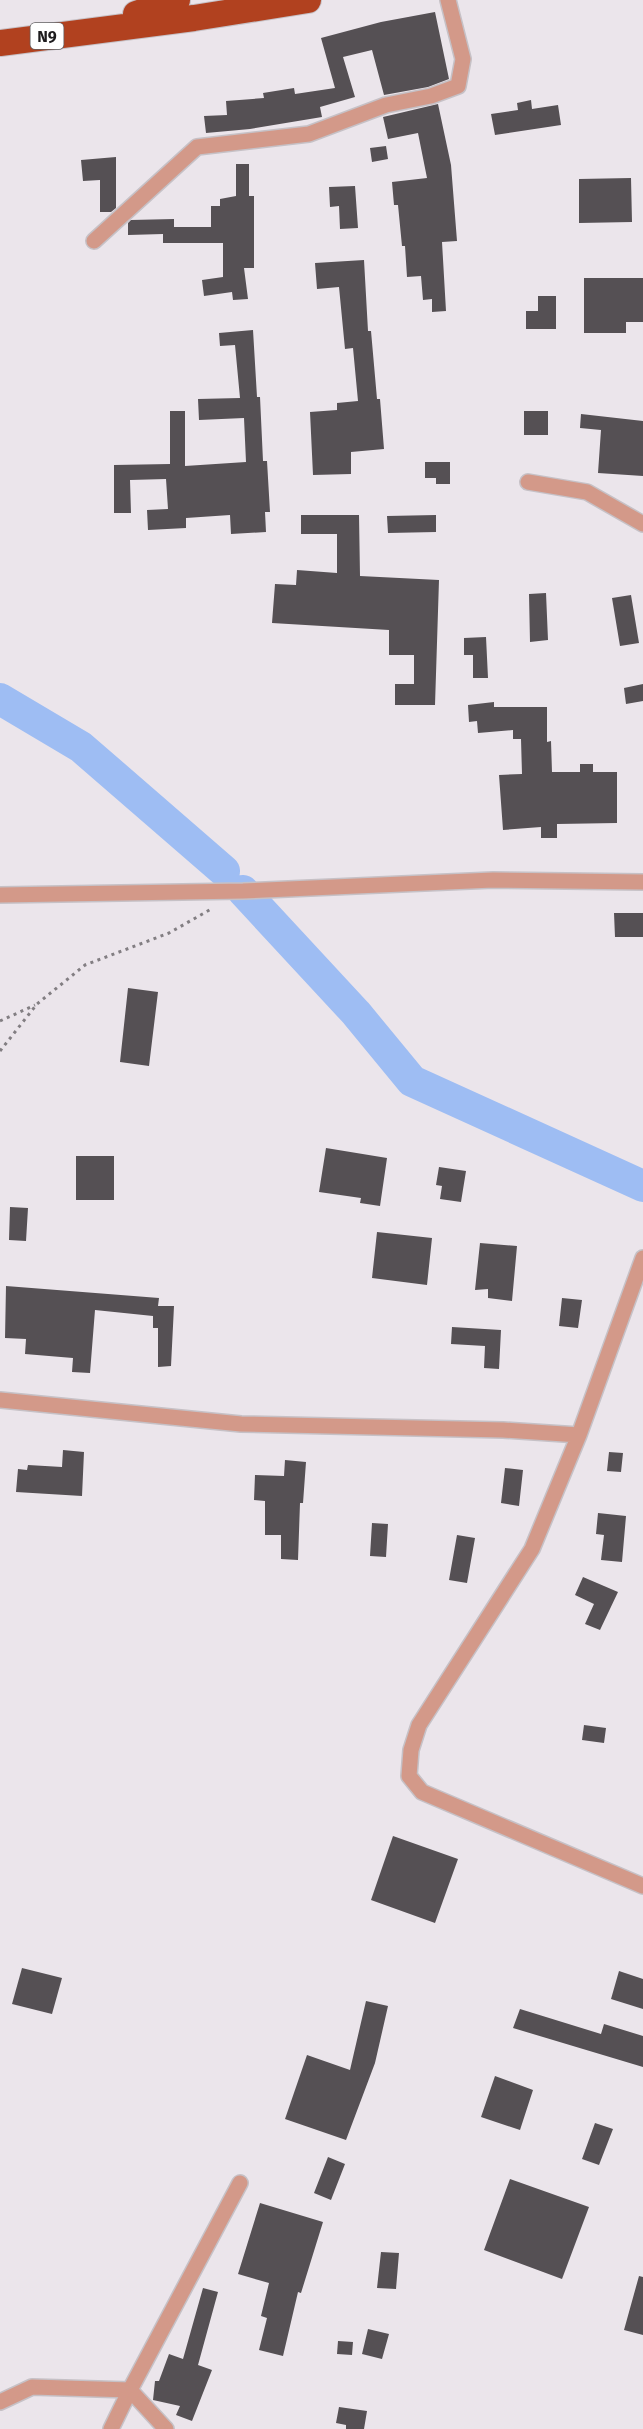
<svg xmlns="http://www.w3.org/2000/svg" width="643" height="2429" viewBox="0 0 643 2429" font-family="'Fira Sans',sans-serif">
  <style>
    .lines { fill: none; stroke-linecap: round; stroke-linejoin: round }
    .river { stroke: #9ebdf3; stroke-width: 32 }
    .building { fill: #555054 }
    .minor-casing { stroke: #c6c1c6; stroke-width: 18 }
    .trunk-casing { stroke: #c6c1c6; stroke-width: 28 }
    .path { stroke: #827e82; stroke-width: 3; stroke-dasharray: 3 4.5; stroke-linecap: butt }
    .minor { stroke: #d39989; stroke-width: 15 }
    .trunk { stroke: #b1411f; stroke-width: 26 }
    .labels { text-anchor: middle; stroke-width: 6; stroke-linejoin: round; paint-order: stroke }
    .shield { fill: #fff; stroke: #626062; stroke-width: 1.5 }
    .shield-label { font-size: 16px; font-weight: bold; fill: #1e1c1e }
  </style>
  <rect width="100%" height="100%" fill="#ebe5eb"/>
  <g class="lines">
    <path class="river" d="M0,699l81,48 143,124
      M243,891l113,122 56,68 231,105"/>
  </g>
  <path class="building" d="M435,12l14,67 -21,8 -44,8 -12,-45 -29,7 12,40 -35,10 2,10 -72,12 -44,4 -2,-17 23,-1 -1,-14 38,-3 -1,-5 31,-5 1,6 40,-6 -14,-50 60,-16z
    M531,100l1,9 26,-4 3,20 -66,10 -4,-21 27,-4 -1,-7z
    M438,104l13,61 6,76 -15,1 4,69 -14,1v-13l-9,1 -2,-24 -14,1 -2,-31h-3l-4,-41h-4l-2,-23 35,-4 -9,-45 -30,6 -5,-22z
    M386,146l2,13 -16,3 -2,-14z
    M116,157v51l-5,4h-11v-32l-17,1 -2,-21z
    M236,164h13v32h5v72h-10l4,31 -15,1 -1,-8 -28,4 -2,-16 21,-3v-34h-60v-9l-35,1v-12l3,-3 43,-1v8h37v-21h9v-7l16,-3z
    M631,178l1,44 -53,1v-44z
    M355,186l3,42 -18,1 -1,-23 -9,1 -1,-20z
    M364,260l4,71h3l6,68h3l4,50 -33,3v22l-38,1 -3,-63 27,-2v-7l21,-2 -5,-53 -8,1 -6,-62 -22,2 -2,-26z
    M584,278h59v44h-17v11h-42z
    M538,296h18v33h-30v-18h12z
    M253,330l4,67h3l3,64h4l3,51h-5l1,20 -35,2 -1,-19 -44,3v10l-38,2 -1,-20 21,-1 -2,-30 -36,1 1,33h-17v-48l56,-1v-53h15v55l61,-4 -2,-44 -45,2 -1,-21 42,-1 -5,-53 -15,1 -1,-13z
    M524,411h24v24h-24z
    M581,414l62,7v55l-45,-3 3,-43 -21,-2z
    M425,462h25v22h-14v-6h-11z
    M301,515h58l1,61 79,4 -4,125h-40v-21h19v-29h-25v-25l-117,-7 3,-39 21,1 1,-15 40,3v-39h-36z
    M436,515v17l-48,1 -1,-17z
    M546,593l2,47 -18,2 -1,-48z
    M631,595l8,48 -19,3 -8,-48z
    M486,637l2,41h-15v-23h-9v-17z
    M643,684v17l-17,3 -2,-16z
    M494,702v5h53v35l4,-1 1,31h28v-8h13v8h24v51l-60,1v14h-16v-11l-38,3 -4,-55 23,-1 -1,-35h-8v-9l-35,3 -1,-12 -8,1 -1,-17z
    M614,913h29v24h-28z
    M128,988l30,4 -9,74 -29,-4z
    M326,1148l61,10 -7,48 -20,-3 1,-5 -42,-6z
    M76,1156h38v44h-38z
    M439,1167l27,4 -5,31 -21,-3 2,-13 -6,-1z
    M10,1207l18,1 -2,33 -17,-1z
    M377,1232l55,6 -5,47 -55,-7z
    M480,1243l37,3 -5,55 -24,-3v-9l-13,1z
    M6,1286l153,12 -1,8h16l-3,60 -13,1v-39h-5v-12l-58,-6 -5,63 -18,-1 1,-14 -48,-4 1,-15 -21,-1z
    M562,1298l20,2 -4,28 -19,-2z
    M452,1327l49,3 -2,39 -15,-1 1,-22 -34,-2z
    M63,1450l21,2 -2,44 -66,-4 2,-23 9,1 1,-5 34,2z
    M609,1452l14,1 -2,19 -14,-1z
    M285,1460l21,2 -3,41h-3l-2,57 -17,-1v-24h-16v-34l-11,-1 1,-25 29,1z
    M505,1468l18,2 -4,36 -18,-3z
    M598,1513l28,3 -4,46 -21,-2 3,-25 -8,-1z
    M372,1523l16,1 -2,33 -16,-1z
    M457,1535l18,3 -8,45 -18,-3z
    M583,1577l35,15 -18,38 -15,-6 9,-20 -19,-9z
    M584,1725l22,3 -2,15 -22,-3z
    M393,1836l65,23 -23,64 -64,-23z
    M22,1968l40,10 -10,36 -40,-10z
    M619,1971l24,8v30l-32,-10z
    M366,2001l22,5 -13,57 -29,77 -61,-21 22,-64 43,15z
    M520,2009l81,25 3,-10 39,12v31l-130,-39z
    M495,2076l38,14 -13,40 -39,-13z
    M595,2123l18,6 -14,36 -17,-6z
    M328,2157l17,7 -14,36 -17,-7z
    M510,2179l79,28 -27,72 -78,-29z
    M260,2203l63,19 -22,71 -3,-1 -15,64 -24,-6 8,-32 -6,-2 8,-33 -31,-9z
    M381,2252l18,1 -3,36 -19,-1z
    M639,2276l4,1v58l-19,-5z
    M203,2288l15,4 -20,73 14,5 -20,51 -16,-6 4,-9 -27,-6 2,-19h4l10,-27 14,5z
    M368,2329l21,5 -7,25 -20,-5z
    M338,2341l15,1 -1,13 -15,-1z
    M339,2407l28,4 -3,18h-18v-4l-10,-2z"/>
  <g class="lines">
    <defs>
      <path id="minor" d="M94,241l103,-94 112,-13 77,-29 45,-9 27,-10 5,-27 -15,-59
        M528,482l59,10 56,32
        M0,895l243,-4 250,-11 150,2
        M643,1258l-64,177 -47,114 -113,176 -8,25 -2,26 13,16 221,94
        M0,1400l241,24 262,6 76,5
        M0,2402l32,-15 98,3 -19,39
        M166,2429l-36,-39 110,-207"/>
      <path id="trunk" d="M136,14l41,-14
        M0,43l194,-25 114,-18"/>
    </defs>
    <use href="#minor" class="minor-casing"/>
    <use href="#trunk" class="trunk-casing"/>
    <path class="path" d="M0,1021l35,-16
      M0,1051l37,-47 48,-39 84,-32 44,-25"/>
    <use href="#minor" class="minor"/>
    <use href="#trunk" class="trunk"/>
  </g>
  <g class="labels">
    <rect class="shield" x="30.5" y="23" width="33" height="26" rx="4.5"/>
    <g class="shield-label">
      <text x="47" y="42">N9</text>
    </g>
  </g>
</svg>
